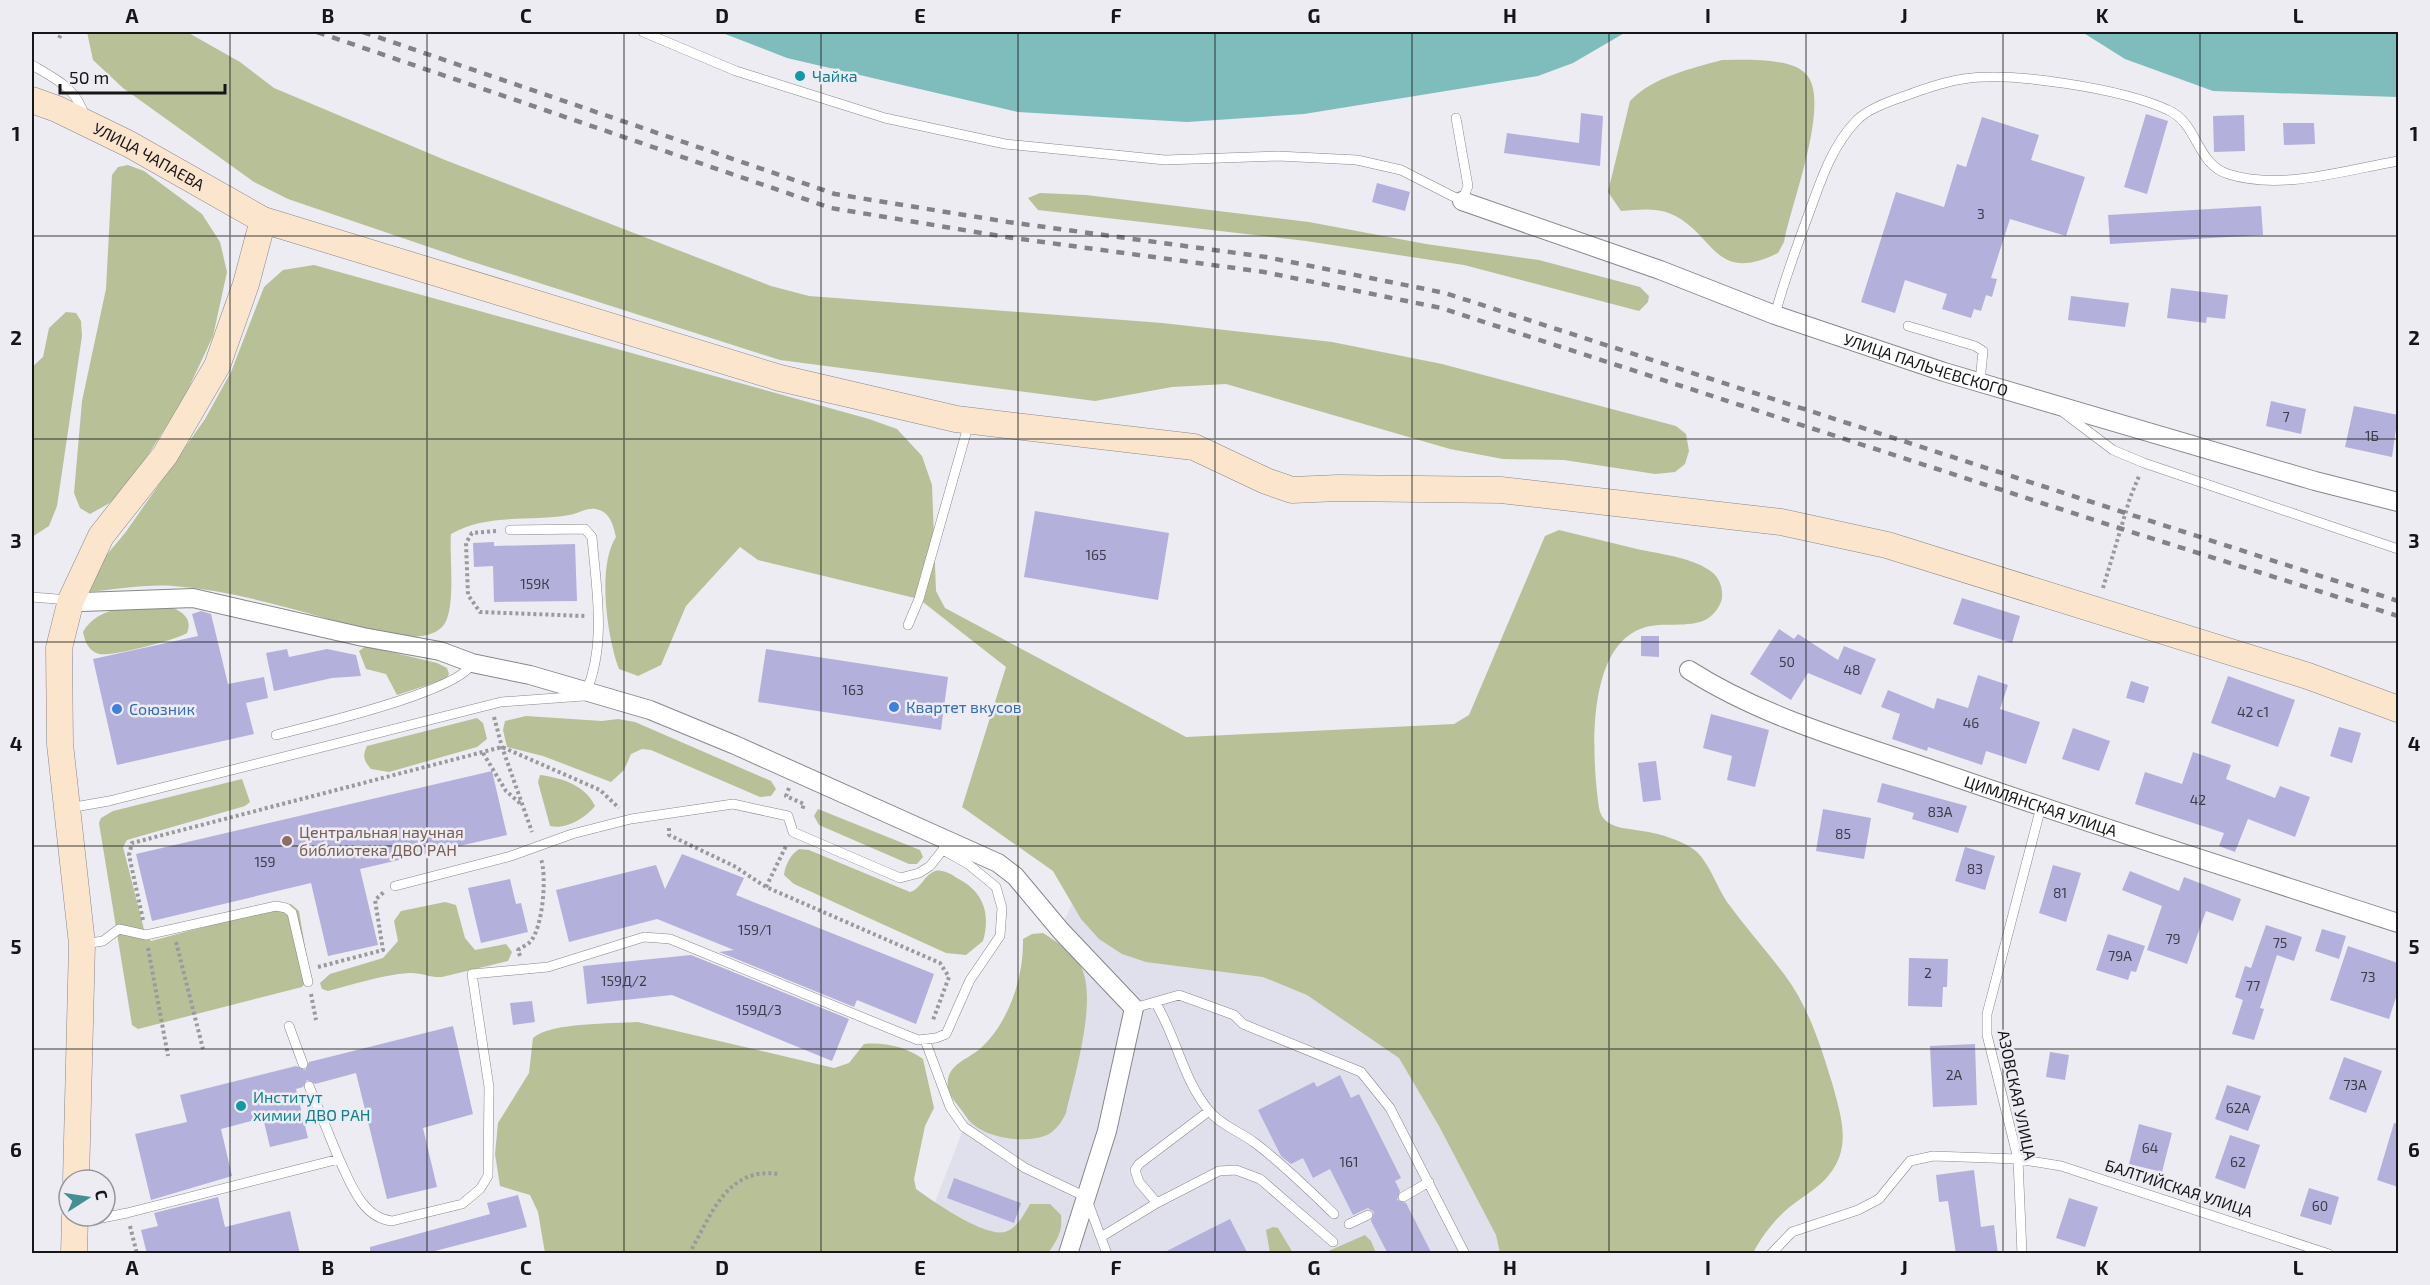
<svg xmlns="http://www.w3.org/2000/svg" width="2430" height="1285" viewBox="0 0 2430 1285" font-family="'Exo 2',sans-serif">
  <style>
    .built { fill: #e0dfec }
    .green { fill: #b8c097 }
    .water { fill: #7fbdbc }
    .building { fill: #b4b0dc }
    .lines { fill: none; stroke-linecap: round; stroke-linejoin: round }
    .lane-casing { stroke: #87878c; stroke-width: 10 }
    .street-casing { stroke: #87878c; stroke-width: 20 }
    .secondary-casing { stroke: #87878c; stroke-width: 27 }
    .path { stroke: #9a9a9e; stroke-width: 4; stroke-dasharray: 3 3; stroke-linecap: butt }
    .lane { stroke: #fff; stroke-width: 9 }
    .street { stroke: #fff; stroke-width: 18 }
    .secondary { stroke: #fce5cd; stroke-width: 26 }
    .rail { stroke: #838387; stroke-width: 4.5; stroke-dasharray: 8 8; stroke-linecap: butt }
    .grid { fill: none; stroke: #161618; stroke-width: 1.5; stroke-opacity: 0.55 }
    .culture-dot { fill: #0f9aa8; stroke: #ececf2; stroke-width: 2 }
    .shop-dot { fill: #3f7fe0; stroke: #ececf2; stroke-width: 2 }
    .education-dot { fill: #8d6e63; stroke: #ececf2; stroke-width: 2 }
    .labels { text-anchor: middle; stroke-width: 5; stroke-linejoin: round; paint-order: stroke }
    .number-label { font-size: 14px; fill: #3e3c49 }
    .culture-label { font-size: 16px; fill: #0d838f; stroke: #ececf2; text-anchor: start }
    .street-label { font-size: 16px; fill: #161618; stroke: #ececf2 }
    .shop-label { font-size: 16px; fill: #366cbe; stroke: #ececf2; text-anchor: start }
    .education-label { font-size: 16px; fill: #785e54; stroke: #ececf2; text-anchor: start }
    .neatline { fill: none; stroke: #161618; stroke-width: 2 }
    .grid-label { font-size: 20px; text-anchor: middle; font-weight: bold; fill: #161618 }
  </style>
  <rect width="100%" height="100%" fill="#ececf2"/>
  <path class="built" d="M1135,774l198,38 227,441 -592,1 -43,-26 39,-101z"/>
  <path class="green" d="M87,32h100l53,30 34,26 171,72 326,126 38,10 353,27 170,19 110,22 234,62 10,8 3,17 -4,13 -10,8 -20,2 -91,-14 -61,-1 -53,-10 -224,-65 -54,3 -77,14 -315,-41 -313,-100 -179,-61 -34,-17 -131,-94 -30,-28z
    M1722,60c21,0 69,-3 84,14 26,27 -16,132 -22,168l-6,11c-65,32 -63,-20 -107,-39 -15,-7 -34,-4 -50,-3l-13,-19 22,-91c23,-24 60,-32 92,-41z
    M128,165l16,6 58,43 18,28 7,30 -14,64 -29,62 -55,87 -21,19 -18,10 -10,-6 -6,-15 8,-92 24,-112 6,-114 6,-8z
    M1040,193l46,2 223,27 117,22 113,16 101,27 9,9 -1,6 -9,9 -175,-46 -158,-24 -268,-31 -10,-12z
    M314,265l555,154 28,10 25,27 10,29 4,106 9,17 241,129 268,-13 15,-9 76,-179 14,-6c26,6 52,13 78,19 23,5 53,8 72,21 10,6 14,17 13,28 -1,7 -8,17 -15,21 -19,10 -44,2 -64,9 -58,19 -51,131 -44,180 4,21 27,20 43,23 16,2 43,10 55,21 13,13 20,35 30,50 18,25 39,48 57,72 25,33 37,73 49,112 6,23 14,46 7,69 -10,29 -33,37 -55,56 -13,12 -24,27 -32,42h-253l-4,-18 -57,-109 -40,-68 -92,-63 -44,-18 -117,-15 -24,-8 -23,-15 -18,-20 -28,-48 -91,-64 44,-140 -87,-68 -161,-39 -18,-13 -54,59 -25,59 -23,11 -19,-7c-12,-32 -22,-103 -3,-132 -3,-13 -6,-25 -20,-28 -9,-2 -19,5 -27,6 -39,7 -83,-2 -118,19 -2,21 6,79 -9,93 -14,14 -44,10 -61,6 -68,-17 -138,-42 -208,-47 -29,-2 -58,4 -87,6l18,-34 21,-25 80,-114 26,-47 33,-85 19,-17z
    M66,312l10,1 5,8 1,15 -25,170 -8,20 -17,11v-170l11,-10 6,-29z
    M164,605c14,4 30,11 23,28 -10,7 -77,24 -88,21 -11,-3 -14,-13 -16,-22 16,-28 53,-25 81,-27z
    M366,646l71,17 10,5 2,6 -3,5 -49,16 -11,-21 -20,-5 -7,-18z
    M526,716l76,5 16,-2 17,3 136,59 5,8 -5,7 -11,1 -109,-47 -9,-1 -11,5 -7,16 -13,12 -68,-26 -36,-9 -4,-17 2,-9z
    M477,718l6,5 4,16 -10,8 -88,25 -18,-3c-7,-8 -9,-13 -4,-23z
    M540,775c22,3 45,10 55,31 -10,12 -29,24 -45,20l-12,-44z
    M242,779l8,23 -5,4 -118,34 -4,7 23,90 5,4 140,-37 8,7 11,65 -8,11 -164,42 -6,-4 -33,-202 2,-5 12,-7z
    M818,809l102,41 3,7 -6,7h-8l-90,-39 -5,-9z
    M799,849l10,1 101,42c11,-3 14,-17 25,-21 7,-2 16,3 22,7 26,13 34,35 26,63l-17,14 -20,-2 -152,-69 -10,-9c1,-10 7,-21 15,-26z
    M445,902l11,3 9,33 10,12 31,-6 6,8 -4,9 -66,16c-12,1 -21,-5 -33,-4 -28,2 -54,11 -81,18l-6,-2 -2,-6 10,-9 53,-16 15,-17 -4,-20 7,-10z
    M1043,933c13,8 30,20 38,34 17,32 -7,111 -15,146 -3,7 -10,17 -17,21 -19,10 -59,5 -75,-9 -6,-4 -10,-12 -15,-18 -7,-9 -13,-16 -11,-28 3,-16 22,-21 33,-31 28,-26 43,-71 42,-109l9,-5z
    M638,1022l196,46 15,-5 15,-19c21,-2 42,3 59,15l11,49 -9,18 -11,53 2,10c18,13 68,48 89,43 12,-3 19,-18 25,-28h20l11,11c2,16 -4,26 -14,39l-502,-1 -7,-41 -8,-17 -30,-9 -5,-32 3,-31 31,-50 4,-35c18,-16 80,-14 105,-16z
    M1273,1227l5,1 15,25h-23l-4,-23z
    M1365,1235l6,6 5,12h-52z"/>
  <path class="water" d="M720,32h906l-53,31 -35,13 -234,38 -117,8 -169,-10 -231,-54z
    M2082,32h316v65l-185,-6 -88,-32z"/>
  <path class="building" d="M1581,113l22,3 -3,50 -96,-13 3,-20 72,10z
    M2146,114l22,7 -21,73 -23,-7z
    M2244,115l1,36 -31,1 -1,-36z
    M1982,117l57,18 -8,25 54,17 -19,59 -56,-17 -19,59 6,1 -5,18 -6,-2 -5,16 -7,-2 -3,9 -29,-9 5,-15 -42,-14 -10,33 -34,-11 35,-110 48,15 13,-43 9,3z
    M2283,123h31l1,21 -31,1z
    M1377,183l33,9 -5,19 -33,-9z
    M2261,206l2,29 -153,9 -2,-29z
    M2171,288l57,7 -3,24 -18,-2 -1,6 -39,-5z
    M2071,296l58,7 -4,24 -57,-7z
    M2271,401l35,8 -5,25 -35,-8z
    M2354,406l44,9 -6,42 -47,-10z
    M1035,511l134,22 -11,67 -134,-23z
    M494,542v4l81,-2 2,57 -83,1 -1,-36 -19,1 -1,-24z
    M1962,598l58,18 -8,27 -59,-19z
    M201,611l10,3 17,70 36,-7 4,21 -22,5 8,31 -137,31 -24,-106 105,-23 -6,-22z
    M1779,629l15,10 4,-5 40,26 6,-14 32,13 -15,36 -53,-22 -17,27 -41,-26z
    M1641,636h18v21l-18,-1z
    M287,649l2,8 38,-8 29,6 5,21 -29,2 -58,13 -8,-38z
    M766,649l182,28 -7,53 -183,-28z
    M1978,675l30,10 -8,24 40,13 -14,42 -40,-13 -4,14 -54,-18 -1,4 -35,-12 8,-25 -19,-7 7,-17 46,19 3,-11 31,10z
    M2228,676l67,24 -17,47 -67,-24z
    M2131,681l18,6 -5,16 -18,-5z
    M1711,714l58,16 -14,57 -28,-7 5,-24 -29,-8z
    M2339,727l22,6 -9,30 -22,-7z
    M2073,728l37,13 -11,30 -37,-12z
    M2193,752l38,13 -5,14 49,19 5,-12 30,11 -15,40 -47,-18 -13,33 -16,-6 5,-13 -89,-29 10,-32 37,12z
    M1656,761l5,39 -18,2 -5,-39z
    M492,771l15,64 -147,34 18,76 -50,11 -17,-73 -159,38 -16,-67z
    M1882,783l85,23 -9,27 -46,-14 2,-6 -37,-11z
    M1823,809l48,9 -7,41 -48,-8z
    M1965,847l30,9 -10,34 -30,-9z
    M682,854l62,24 -8,17 198,79 -18,50 -59,-24 -3,7 -135,-55 15,-2 -77,-31 -88,23 -13,-52 100,-25 9,24z
    M2053,865l28,8 -15,49 -27,-9z
    M2130,871l49,20 5,-14 57,22 -8,22 -27,-10 -19,53 -40,-14 15,-44 -40,-16z
    M510,879l6,25 5,-1 7,29 -47,11 -13,-55z
    M2266,925l36,12 -8,24 -17,-6 -17,53 4,1 -10,31 -22,-6 11,-34 -8,-3 10,-31 6,2z
    M2322,929l24,7 -7,23 -24,-8z
    M2108,934l37,12 -9,26 -5,-1 -3,9 -32,-10z
    M2348,946l50,17v28l-9,28 -59,-19z
    M691,955l158,64 -17,42 -160,-66 -85,9 -4,-38z
    M1909,958l39,1 -1,28h-4l-1,20 -34,-1z
    M532,1001l3,21 -22,3 -3,-22z
    M453,1026l20,88 -50,14 14,59 -50,12 -31,-126 -41,11 -8,-4 -4,7 -7,2 12,49 -38,9 -7,-29 -42,11 11,47 -81,24 -16,-66 52,-12 -7,-27 116,-29 9,4 4,-8z
    M1975,1044l2,61 -44,2 -3,-61z
    M2050,1052l19,3 -4,25 -19,-3z
    M2344,1057l38,14 -16,42 -37,-14z
    M1340,1075l11,23 8,-4 42,84 -6,3 5,10 -3,9 9,3 26,51h-44l-17,-33 3,-9 -6,-4 -15,7 -23,-46 -17,9 -10,-20 -12,6 -10,-8 -23,-46 56,-28 3,5z
    M2227,1085l34,11 -13,35 -33,-12z
    M2394,1123l4,1v63l-21,-7z
    M2139,1124l33,9 -10,39 -33,-8z
    M2230,1135l30,10 -15,44 -30,-11z
    M1974,1170l7,57 13,-2 4,29h-42l-8,-53 -9,1 -3,-27z
    M954,1178l67,25 -7,20 -67,-25z
    M2309,1188l30,9 -8,28 -31,-9z
    M518,1195l9,32 -92,24 1,3h-66v-7l120,-33 -3,-11z
    M218,1197l7,30 65,-16 10,43h-153l-6,-24 17,-4 -4,-13z
    M2069,1198l29,9 -13,40 -29,-9z
    M1230,1219l18,35h-87l41,-21z"/>
  <g class="lines">
    <defs>
      <path id="lane" d="M643,32l93,39 149,47 120,26 160,16 113,-4 79,4 44,10 61,31 6,-15 -12,-68
        M32,65c24,14 46,24 53,53
        M1775,315c8,-31 19,-61 30,-91 14,-37 24,-75 52,-104 11,-11 31,-18 45,-23 19,-7 40,-15 61,-18 48,-8 160,10 205,31 30,13 28,54 60,64 54,17 117,-4 170,-13
        M1908,326l67,20 8,5 -3,31
        M2064,413l49,37 31,13 254,86
        M510,530l75,-1 7,8c4,50 15,107 -6,155
        M32,597l37,3
        M908,625l11,-26 50,-176
        M276,735c34,-9 186,-44 196,-72
        M69,808l40,-7 392,-99 83,-6
        M395,886l116,-30 61,-22 59,-15 102,-15 55,12 5,16 107,46 19,-5 11,-7 15,-19
        M84,944l19,-3 16,-12 27,6 130,-29 10,2 6,5 16,69
        M1155,1002c22,35 27,77 55,110 12,14 31,20 45,31 28,21 53,46 79,71
        M1134,1008l45,-13 55,20 9,9 118,48 29,36 75,146
        M289,1026l14,38
        M925,1040l25,67 14,20 61,41 61,29 21,57
        M339,1159c11,23 23,59 53,62l70,-17 18,-15 8,-13 1,-89 -17,-113 76,-7 96,-30 26,2 248,101 18,-2 10,-4 24,-54 30,-44 2,-28 -6,-21 -28,-23 -25,-14
        M1403,1197l26,-15
        M1157,1203l-18,-21 -4,-12 4,-6 70,-53
        M77,1223l50,-10 212,-54 -30,-73
        M1349,1224l19,-9
        M1101,1237l56,-34 62,-32 17,-1 24,9 73,63
        M1771,1254l21,-22 66,-22 21,-11 31,-38 23,-5 85,3 43,7 268,88
        M2022,1254l-4,-95 -31,-124v-21l54,-207"/>
      <g id="street">
        <path id="s1" d="M1462,201l198,69 115,45 169,57 371,109 83,21"/>
        <path d="M71,600l11,2 111,-4 170,39 77,14 32,12 58,12 120,35 85,35 263,118 17,13 46,55 73,77 -27,123 -39,123"/>
        <path id="s2" d="M1689,670c75,48 164,72 248,101 153,53 307,102 461,152"/>
      </g>
      <g id="secondary">
        <path id="s3" d="M32,100l25,9 72,35 134,76 517,158 176,41 238,28 72,34 26,9 46,-2 163,2 280,32 106,23 421,131 90,33"/>
        <path d="M76,1180l6,-236 -22,-200 -1,-96 12,-48 30,-64 64,-81 52,-89 29,-82 17,-64"/>
        <path d="M74,1254l1,-38"/>
      </g>
    </defs>
    <use href="#lane" class="lane-casing"/>
    <use href="#street" class="street-casing"/>
    <use href="#secondary" class="secondary-casing"/>
    <path class="path" d="M59,38l3,-6
      M496,531l-24,2 -6,10 2,52 12,17 105,4
      M2103,588l27,-90 9,-22
      M494,717l8,30 30,85
      M483,753l23,38 16,14
      M789,788l-3,8 18,8 -2,6
      M669,828v7l65,31 32,21 174,76 9,14 -16,43
      M766,887l21,-43
      M143,920l-14,-65 3,-12 370,-96 98,43 19,18
      M176,942l27,107
      M148,948l20,108
      M520,956l-2,-6c4,-3 9,-5 12,-8 13,-14 17,-66 11,-83
      M318,967l65,-17 -8,-50 9,-8
      M311,994l5,26
      M130,1226l7,28
      M689,1254c22,-38 37,-88 90,-80"/>
    <use href="#lane" class="lane"/>
    <use href="#street" class="street"/>
    <use href="#secondary" class="secondary"/>
    <path class="rail" d="M317,32l514,176 175,29 258,35 177,36 681,221 276,87
      M363,32l472,162 173,28 258,35 179,36 953,308"/>
  </g>
  <path class="grid" d="M230,32v1222M427,32v1222M624,32v1222M821,32v1222M1018,32v1222M1215,32v1222M1412,32v1222M1609,32v1222M1806,32v1222M2003,32v1222M2200,32v1222M32,236h2366M32,439h2366M32,642h2366M32,846h2366M32,1049h2366"/>
  <g class="culture-dot">
    <circle cx="800" cy="76" r="6"/>
    <circle cx="241" cy="1106" r="6"/>
  </g>
  <g class="shop-dot">
    <circle cx="894" cy="707" r="6"/>
    <circle cx="117" cy="709" r="6"/>
  </g>
  <circle class="education-dot" cx="287" cy="841" r="6"/>
  <g class="labels">
    <g class="number-label">
      <text x="1981" y="219">3</text>
      <text x="2286" y="422">7</text>
      <text x="2372" y="441">1Б</text>
      <text x="1096" y="560">165</text>
      <text x="535" y="589">159К</text>
      <text x="1787" y="667">50</text>
      <text x="1852" y="675">48</text>
      <text x="853" y="695">163</text>
      <text x="2253" y="717">42 с1</text>
      <text x="1971" y="728">46</text>
      <text x="2198" y="805">42</text>
      <text x="1940" y="817">83А</text>
      <text x="1843" y="839">85</text>
      <text x="265" y="867">159</text>
      <text x="1975" y="874">83</text>
      <text x="2060" y="898">81</text>
      <text x="755" y="935">159/1</text>
      <text x="2173" y="944">79</text>
      <text x="2280" y="948">75</text>
      <text x="2120" y="961">79А</text>
      <text x="1928" y="978">2</text>
      <text x="2368" y="982">73</text>
      <text x="624" y="986">159Д/2</text>
      <text x="2253" y="991">77</text>
      <text x="759" y="1015">159Д/3</text>
      <text x="1954" y="1080">2А</text>
      <text x="2355" y="1090">73А</text>
      <text x="2238" y="1113">62А</text>
      <text x="2150" y="1153">64</text>
      <text x="1349" y="1167">161</text>
      <text x="2238" y="1167">62</text>
      <text x="2320" y="1211">60</text>
    </g>
    <g class="culture-label">
      <text x="812" y="82">Чайка</text>
      <text x="253" y="1103">Институт<tspan x="253" dy="18">химии ДВО РАН</tspan></text>
    </g>
    <g class="street-label">
      <text dy="6" stroke="none"><textPath href="#s3" startOffset="130">УЛИЦА ЧАПАЕВА</textPath></text>
      <text dy="6" stroke="none"><textPath href="#s1" startOffset="492">УЛИЦА ПАЛЬЧЕВСКОГО</textPath></text>
      <text dy="6" stroke="none"><textPath href="#s2" startOffset="378">ЦИМЛЯНСКАЯ УЛИЦА</textPath></text>
      <text transform="translate(2017 1095) rotate(78)" y="6">АЗОВСКАЯ УЛИЦА</text>
      <text transform="translate(2179 1188) rotate(18)" y="6">БАЛТИЙСКАЯ УЛИЦА</text>
    </g>
    <g class="shop-label">
      <text x="906" y="713">Квартет вкусов</text>
      <text x="129" y="715">Союзник</text>
    </g>
    <g class="education-label">
      <text x="299" y="838">Центральная научная<tspan x="299" dy="18">библиотека ДВО РАН</tspan></text>
    </g>
  </g>
  <rect width="2430" height="1285" fill="none" stroke="#ececf2" stroke-width="66"/>
  <g transform="translate(87 1198) rotate(78)"><circle r="28" fill="#ececf2" stroke="#96969b" stroke-width="1.5"/>
  <path d="M0-4.5L10 22L0 15L-10 22Z" fill="#468d94"/>
  <text y="-9" font-size="16" font-weight="bold" text-anchor="middle" fill="#161618">С</text>
  </g>
  <path d="M60 84v9h165v-9" fill="none" stroke="#161618" stroke-width="3"/>
  <text x="69" y="84" font-size="18" fill="#161618" stroke="#ececf2" stroke-width="4.5" paint-order="stroke">50 m</text>
  <rect x="33" y="33" width="2364" height="1219" class="neatline"/>
  <g class="grid-label">
    <text x="132" y="23">A</text>
    <text x="328" y="23">B</text>
    <text x="526" y="23">C</text>
    <text x="722" y="23">D</text>
    <text x="920" y="23">E</text>
    <text x="1116" y="23">F</text>
    <text x="1314" y="23">G</text>
    <text x="1510" y="23">H</text>
    <text x="1708" y="23">I</text>
    <text x="1904" y="23">J</text>
    <text x="2102" y="23">K</text>
    <text x="2298" y="23">L</text>
    <text x="16" y="141">1</text>
    <text x="2414" y="141">1</text>
    <text x="16" y="345">2</text>
    <text x="2414" y="345">2</text>
    <text x="16" y="548">3</text>
    <text x="2414" y="548">3</text>
    <text x="16" y="751">4</text>
    <text x="2414" y="751">4</text>
    <text x="16" y="954">5</text>
    <text x="2414" y="954">5</text>
    <text x="16" y="1157">6</text>
    <text x="2414" y="1157">6</text>
    <text x="132" y="1275">A</text>
    <text x="328" y="1275">B</text>
    <text x="526" y="1275">C</text>
    <text x="722" y="1275">D</text>
    <text x="920" y="1275">E</text>
    <text x="1116" y="1275">F</text>
    <text x="1314" y="1275">G</text>
    <text x="1510" y="1275">H</text>
    <text x="1708" y="1275">I</text>
    <text x="1904" y="1275">J</text>
    <text x="2102" y="1275">K</text>
    <text x="2298" y="1275">L</text>
  </g>
</svg>
